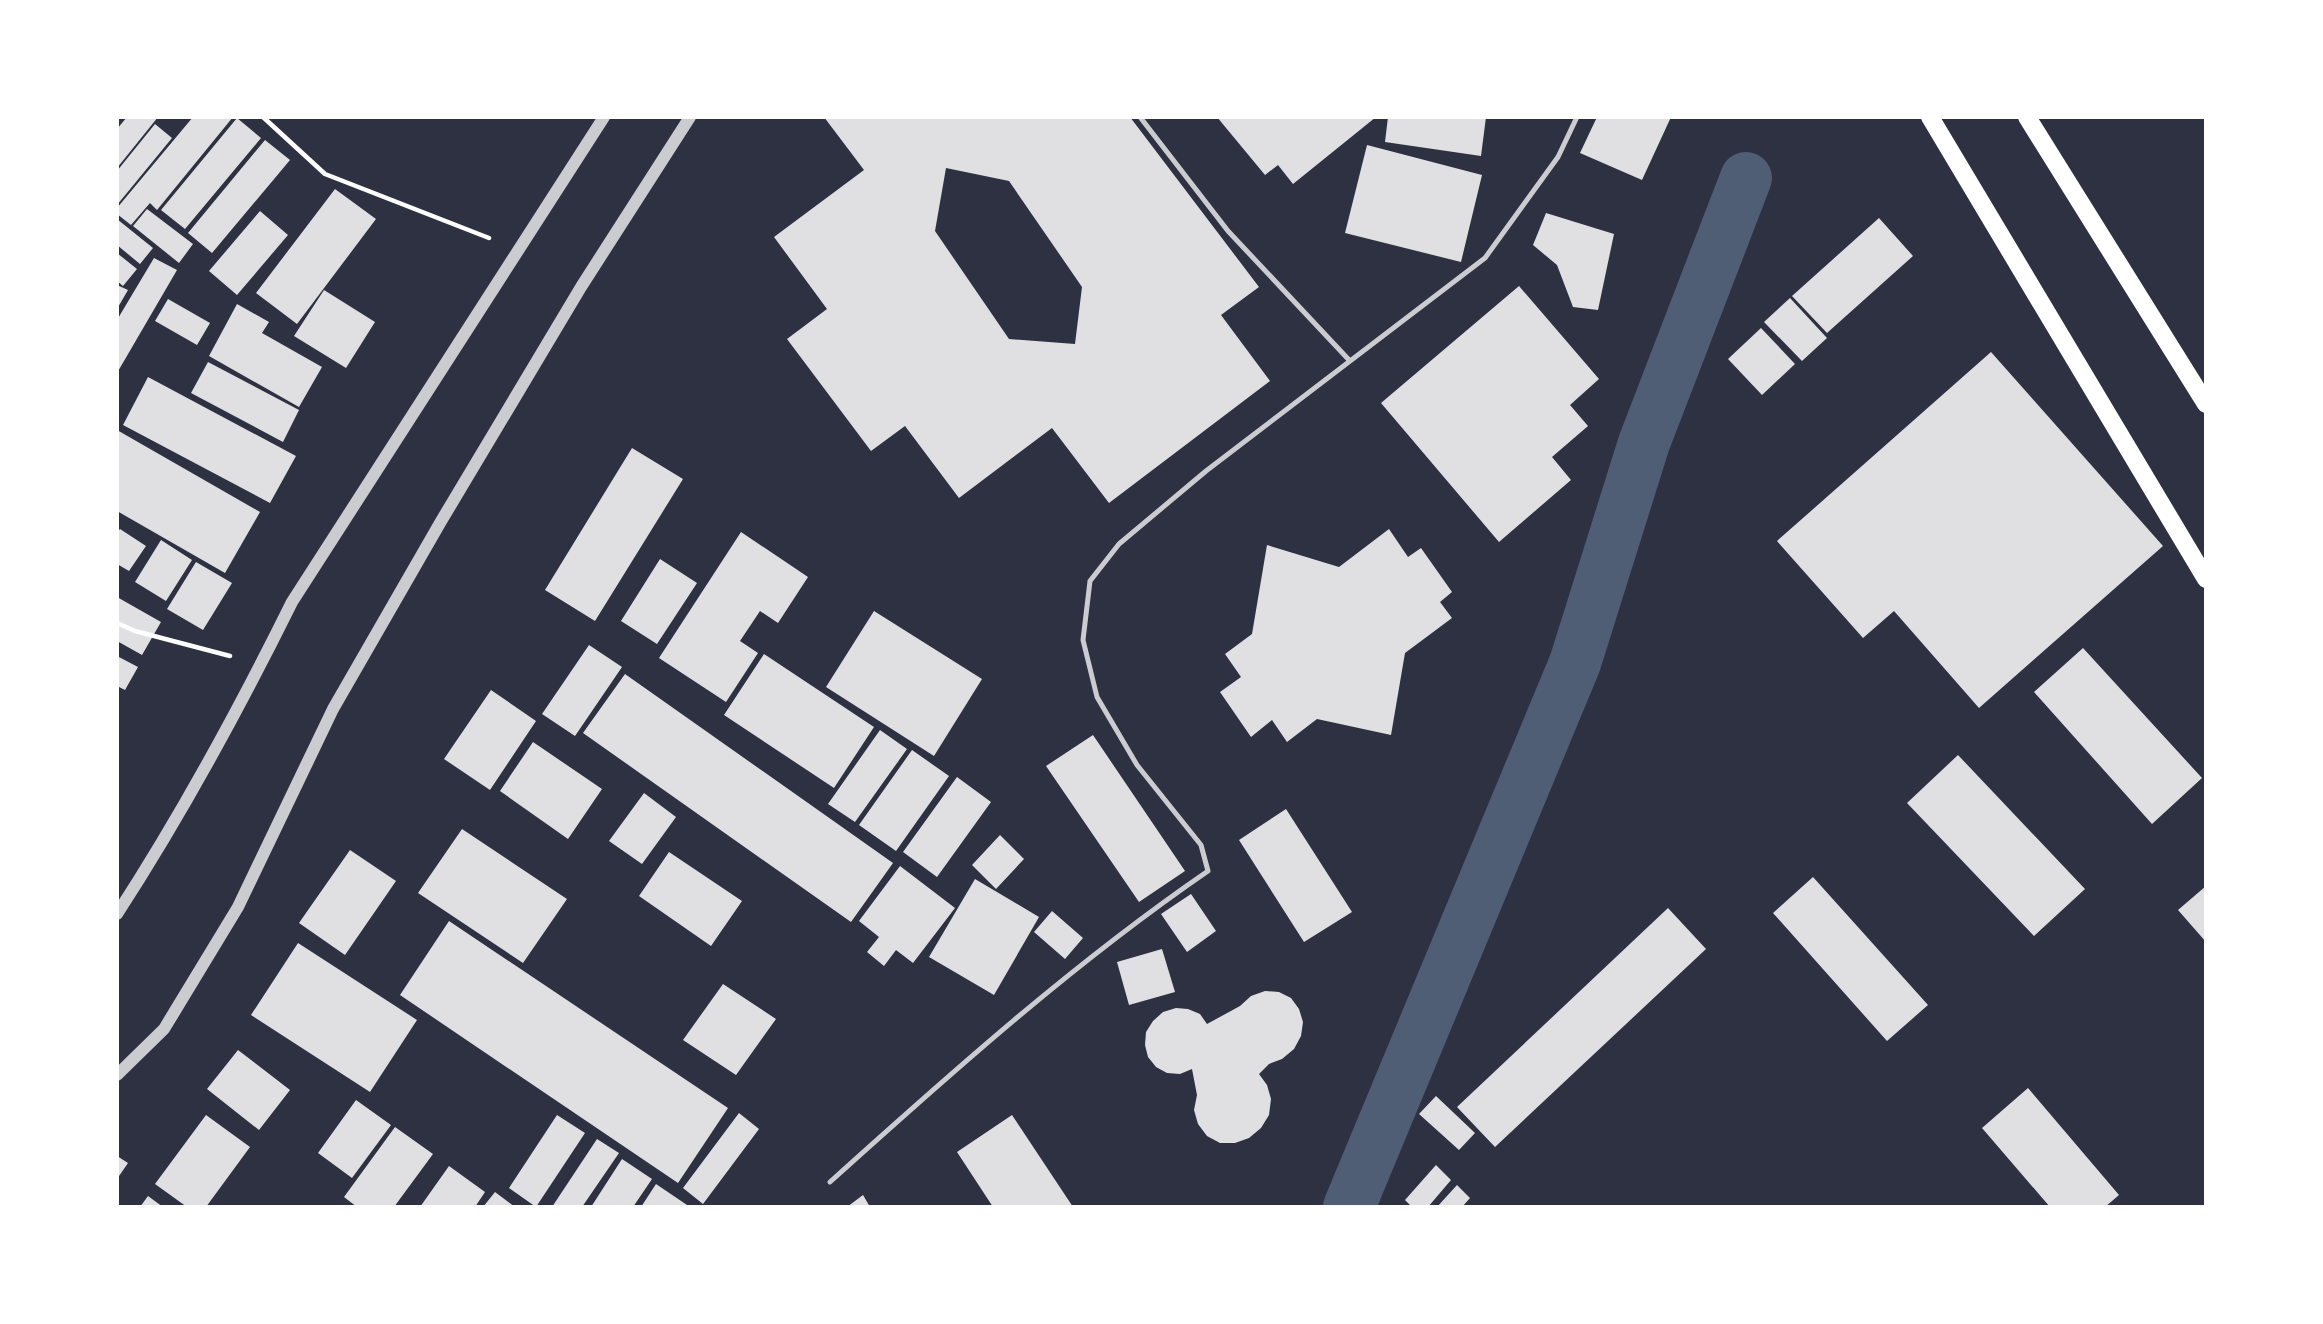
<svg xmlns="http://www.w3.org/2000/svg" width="2323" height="1324" viewBox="0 0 2323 1324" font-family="'Zilla Slab',serif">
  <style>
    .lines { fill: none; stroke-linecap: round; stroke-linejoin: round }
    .canal { stroke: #4f5d75; stroke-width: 52 }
    .building { fill: #e0e0e3; fill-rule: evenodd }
    .path { stroke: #fff; stroke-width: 4.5 }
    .service { stroke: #caccd0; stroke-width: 5 }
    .tertiary { stroke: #caccd0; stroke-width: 12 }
    .primary { stroke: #fff; stroke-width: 18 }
  </style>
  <rect width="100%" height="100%" fill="#2d3142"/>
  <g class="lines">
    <path class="canal" d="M1349,1207l226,-544 69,-220 102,-265"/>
  </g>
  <path class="building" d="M127,117h31l-41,51v-39z
    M193,117h40l-76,93 -7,-7 -19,22 -14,-11v-6z
    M824,117h306l129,170 -38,28 49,66 -161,122 -57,-75 -93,70 -54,-72 -34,25 -84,-112 40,-30 -53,-72 90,-67zM946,168l63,13 73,106 -7,57 -66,-5 -74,-108z
    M1217,117h159l-83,67 -15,-19 -13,10z
    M1388,117h98l-5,39 -96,-14z
    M1597,117h74l-29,63 -62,-27z
    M237,118l24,20 -76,91 -24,-19z
    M155,124l17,14 -55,67v-34z
    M265,140l25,20 -78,93 -24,-20z
    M1367,145l115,30 -21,87 -116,-29z
    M335,189l41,30 -79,105 -41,-31z
    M147,209l46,35 -14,19 -46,-37z
    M260,211l28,24 -51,60 -28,-24z
    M1546,213l68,21 -16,76 -25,-3 -16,-42 -24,-20z
    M1879,218l34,38 -86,77 -35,-37z
    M117,219l36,29 -13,16 -23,-19z
    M117,253l20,16 -14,17 -6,-5z
    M154,258l23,12 -60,103v-53z
    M117,285l11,5 -11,19z
    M1519,286l80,93 -29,26 18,21 -36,31 19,23 -72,62 -118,-139z
    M324,290l51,32 -29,46 -52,-32z
    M1790,298l37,40 -25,23 -38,-39z
    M168,299l42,24 -13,22 -42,-24z
    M237,304l32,18 -7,11 60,34 -23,40 -90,-51z
    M1761,328l34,36 -33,31 -34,-36z
    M1991,352l172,194 -184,162 -85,-97 -31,27 -86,-97z
    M208,362l91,48 -16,32 -92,-49z
    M148,377l148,79 -26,47 -147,-78z
    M117,430l143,82 -35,61 -108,-62z
    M632,448l51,31 -88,142 -50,-31z
    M120,529l26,17 -17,25 -12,-7v-31z
    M1389,529l19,28 13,-9 31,44 -12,10 12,16 -47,35 -14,82 -74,-16 -30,23 -15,-22 -21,17 -31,-45 21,-15 -16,-23 27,-20 15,-89 72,22z
    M741,532l67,45 -30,46 -18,-12 -20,30 18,12 -32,49 -67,-44z
    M161,540l31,20 -26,41 -31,-19z
    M660,559l37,24 -40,61 -36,-23z
    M196,562l36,21 -29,47 -36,-21z
    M117,597l44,25 -19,33 -25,-14z
    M874,611l108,68 -48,77 -108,-69z
    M589,645l33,22 -47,69 -33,-22z
    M2083,648l119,130 -50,46 -118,-132z
    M764,654l110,73 -40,61 -110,-73z
    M117,656l21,11 -13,23 -8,-4z
    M625,674l268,189 -42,59 -268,-189z
    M491,690l45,31 -46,69 -46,-31z
    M880,730l27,19 -52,73 -27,-18z
    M1093,735l92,136 -46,31 -93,-136z
    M533,742l69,47 -34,50 -68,-48z
    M912,750l37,26 -53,75 -37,-26z
    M1958,755l127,134 -51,47 -127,-133z
    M957,777l34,25 -54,75 -34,-25z
    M644,793l32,24 -34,47 -33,-23z
    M1286,809l66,103 -48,30 -65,-102z
    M462,829l105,70 -44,64 -105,-70z
    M1000,835l24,24 -28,30 -24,-24z
    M350,850l46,31 -51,74 -46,-32z
    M669,852l73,49 -31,45 -72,-50z
    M900,866l55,42 -42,55 -17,-13 -12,16 -17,-14 12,-15 -20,-16z
    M1813,877l115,128 -41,36 -114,-128z
    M975,879l64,38 -45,78 -65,-38z
    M2206,886v56l-28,-32z
    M1191,894l25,37 -29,21 -26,-38z
    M1668,908l38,41 -211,198 -38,-40z
    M1052,911l31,27 -18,21 -31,-27z
    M449,921l279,187 -50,75 -278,-188z
    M298,943l119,77 -47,72 -119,-77z
    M1162,949l13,43 -46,13 -12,-43z
    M723,984l53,35 -40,56 -53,-35z
    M1265,991l14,1 12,6 8,11 4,13 -2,14 -7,13 -12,10 -13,5 -10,10 8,11 4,14 -2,16 -8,13 -12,10 -14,5h-15l-13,-7 -9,-12 -4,-14 3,-15 -5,-26 -12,5 -13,-1 -11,-6 -8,-10 -3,-12 1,-13 7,-11 10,-9 13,-4 12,1 12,5 7,10 33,-18 11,-10z
    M238,1050l52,40 -31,40 -52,-41z
    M2028,1088l91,107 -14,12h-55l-68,-79z
    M1436,1096l39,37 -16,17 -40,-36z
    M356,1100l35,25 -39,53 -34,-25z
    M739,1113l20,16 -56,75 -20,-16z
    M206,1115l44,32 -44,60h-19l-32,-23z
    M557,1115l28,18 -49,74 -27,-19z
    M1012,1115l61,92h-80l-36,-55z
    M395,1127l38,27 -39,53h-37l-13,-10z
    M597,1139l22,14 -37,54h-30z
    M117,1156l11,7 -11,16z
    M622,1159l30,20 -19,28h-42z
    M1436,1165l15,15 -23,27h-16l-7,-7z
    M449,1166l36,26 -10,15h-55z
    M656,1184l34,23h-49z
    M1457,1185l13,13 -8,9h-25z
    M495,1192l20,15h-32z
    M863,1195l7,12h-23z
    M148,1196l15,11h-23z"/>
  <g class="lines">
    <path class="path" d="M263,117l62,57 164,64
      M117,623l18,8 95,25"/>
    <path class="service" d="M1140,117l88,114 122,130
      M830,1182c121,-109 244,-219 378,-311l-7,-26 -64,-80 -40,-68 -14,-57 7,-59 29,-37 87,-73 279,-213 73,-101 19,-40"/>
    <path class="tertiary" d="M117,914c65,-100 122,-205 175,-312l312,-485
      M117,1075l47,-46 74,-122 95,-198 107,-186 141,-236 109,-170"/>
    <path class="primary" d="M1930,117l276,462
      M2027,117l179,287"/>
  </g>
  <rect width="2323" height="1324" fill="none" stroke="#ffffff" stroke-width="238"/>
</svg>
